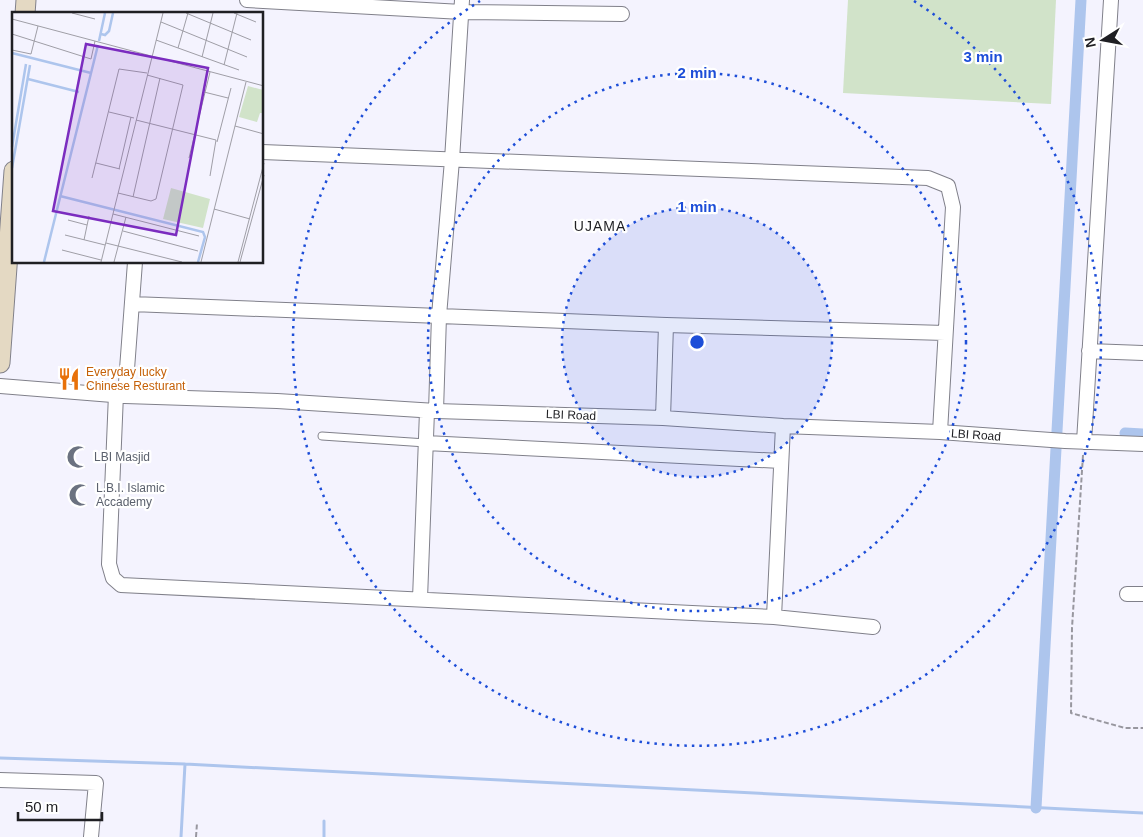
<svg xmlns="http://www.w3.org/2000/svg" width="1143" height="837" viewBox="0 0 1143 837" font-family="Helvetica,sans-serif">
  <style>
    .green { fill: #d1e3c9 }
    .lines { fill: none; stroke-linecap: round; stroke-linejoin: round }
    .stream { stroke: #adc5ed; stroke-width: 3 }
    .canal { stroke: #adc5ed; stroke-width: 11 }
    .service-casing { stroke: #80808a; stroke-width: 9 }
    .minor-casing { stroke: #80808a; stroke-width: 16 }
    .secondary-casing { stroke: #80808a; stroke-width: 21 }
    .path { stroke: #98979f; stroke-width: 2; stroke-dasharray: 5 2.5; stroke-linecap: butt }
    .service { stroke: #fff; stroke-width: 7 }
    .minor { stroke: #fff; stroke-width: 14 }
    .secondary { stroke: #e4d9c3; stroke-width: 19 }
    .ring { fill: none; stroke: #1d4ed8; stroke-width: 2.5; stroke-dasharray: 2.5 5 }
    .labels { text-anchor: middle; stroke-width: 4.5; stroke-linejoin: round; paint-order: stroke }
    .food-label { font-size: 12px; fill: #c56008; stroke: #fff; text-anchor: start }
    .street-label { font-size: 12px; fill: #1f1f23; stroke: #fff }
    .worship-label { font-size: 12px; fill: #5b616d; stroke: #fff; text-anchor: start }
    .neighbourhood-label { font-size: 14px; letter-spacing: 1px; fill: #1f1f23; stroke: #fff }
    .inset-river { fill: none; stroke: #adc5ed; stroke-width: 2.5 }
    .inset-road { fill: none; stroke: #9f9ea6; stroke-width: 1 }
    .view { fill: #7b2cbf; fill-opacity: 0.15; stroke: #7b2cbf; stroke-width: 2.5 }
    .inset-edge { fill: none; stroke: #1f1f23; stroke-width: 2.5 }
    .centre { fill: #1d4ed8; stroke: #fff; stroke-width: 2.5 }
    .ring-label { font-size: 15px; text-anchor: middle; font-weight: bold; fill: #1d4ed8; stroke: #fff; stroke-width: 4.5; stroke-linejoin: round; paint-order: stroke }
  </style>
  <rect width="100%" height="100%" fill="#f4f3fe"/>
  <path class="green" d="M848,0h208l-5,104 -208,-11z"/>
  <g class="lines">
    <path class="stream" d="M0,758l185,6 958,49
      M181,837l4,-73
      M324,837v-16"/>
    <path class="canal" d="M1125,433l18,1
      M1036,808l45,-808"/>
    <defs>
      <path id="service" d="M322,436l104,7"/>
      <path id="minor" d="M247,0l215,12 160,2
        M262,152l666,26 20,8 5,21 -13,225
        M132,304l534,21 279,8
        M1089,351l54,2
        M0,386l125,10 152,5 159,10 227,7 120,8 157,6 125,9 78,3
        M116,394l-7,170 4,14 8,7 653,32 99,10
        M125,396l10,-134
        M436,411l3,-95 13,-156 10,-160
        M663,418l3,-93
        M1084,442l27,-442
        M426,443l355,18
        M1127,594h16
        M420,599l7,-188
        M774,617l9,-191
        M0,780l96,3 -5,54"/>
      <path id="secondary" d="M25,14l1,-14
        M0,363l14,-192"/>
    </defs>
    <use href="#service" class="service-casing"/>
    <use href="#minor" class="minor-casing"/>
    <use href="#secondary" class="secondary-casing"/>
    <path class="path" d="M1083,455l-11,173 -1,85 54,15h18
      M196,837l1,-14"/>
    <use href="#service" class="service"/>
    <use href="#minor" class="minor"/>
    <use href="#secondary" class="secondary"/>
  </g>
  <circle cx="697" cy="342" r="135" fill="#1d4ed8" fill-opacity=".12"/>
  <g class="ring">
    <circle cx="697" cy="342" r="135"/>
    <circle cx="697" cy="342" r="269"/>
    <path d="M914 1A404 404 0 1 1 480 1"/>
  </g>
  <defs>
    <symbol id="restaurant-bare" viewBox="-9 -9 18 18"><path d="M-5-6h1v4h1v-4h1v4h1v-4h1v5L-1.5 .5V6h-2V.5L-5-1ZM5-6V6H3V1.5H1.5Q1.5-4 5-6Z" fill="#e8710a" stroke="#fff" stroke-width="2.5" paint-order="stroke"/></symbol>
    <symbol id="mosque-bare" viewBox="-9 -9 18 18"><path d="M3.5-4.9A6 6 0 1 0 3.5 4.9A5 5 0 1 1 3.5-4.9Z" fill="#6b7280" stroke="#fff" stroke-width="2.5" paint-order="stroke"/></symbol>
  </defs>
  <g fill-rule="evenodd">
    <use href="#restaurant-bare" x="53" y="363" width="32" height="32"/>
    <use href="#mosque-bare" x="62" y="441" width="32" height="32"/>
    <use href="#mosque-bare" x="64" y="479" width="32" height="32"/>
  </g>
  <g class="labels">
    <g class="food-label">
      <text x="86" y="376">Everyday lucky<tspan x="86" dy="14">Chinese Resturant</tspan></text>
    </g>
    <g class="street-label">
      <text transform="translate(571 415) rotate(2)" y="4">LBI Road</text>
      <text transform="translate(976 435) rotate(4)" y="4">LBI Road</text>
    </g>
    <g class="worship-label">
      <text x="94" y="461">LBI Masjid</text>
      <text x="96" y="492">L.B.I. Islamic<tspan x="96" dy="14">Accademy</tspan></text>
    </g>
    <g class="neighbourhood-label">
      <text x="600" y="231">UJAMA</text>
    </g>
  </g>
  <g transform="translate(12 12)">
    <rect width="251" height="251" fill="#f4f3fe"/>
    <path d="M236,74l15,4v23h-3l-3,9 -18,-5zM159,176l39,11 -7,29 -40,-9z" fill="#d1e3c9"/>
    <path class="inset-river" d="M89,22l4,1 4,-4 4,-18M87,29l6,-28M0,41l79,20M16,67l51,13M0,135l14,-83M0,156l18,-103M48,184l143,36 2,5 -7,25M32,250l54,-217"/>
    <path class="inset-road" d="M60,1l23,6M174,1l65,27M222,1l22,9M0,7l252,67M149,10l86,35M0,22l79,25 4,-18M144,28l83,30M166,36l10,-35M0,38l19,4 7,-28M190,45l11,-44M212,53l13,-52M192,80l24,6M97,100l25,6M124,108l80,20 -6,36M223,114l29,8M205,130l14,-54M177,146l21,-86M84,151l24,6M107,157l12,-52M80,166l27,-109 28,4M106,181l33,8 5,-2 27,-114 -36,-10M121,185l27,-119M202,197l36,10M101,202l86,22M56,208l19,5M111,219l75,20M53,223l40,10M72,228l5,-24M94,231l76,19M50,238l39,10M89,250l62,-249M102,250l12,-45M189,250l45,-180M226,250l26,-99M228,250l24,-87"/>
    <path class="view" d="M74,32l122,24 -32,167 -123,-24z"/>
    <rect width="251" height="251" class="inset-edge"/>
  </g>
  <circle cx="697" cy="342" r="8" class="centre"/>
  <g class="ring-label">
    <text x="983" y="62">3 min</text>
    <text x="697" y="78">2 min</text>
    <text x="697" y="212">1 min</text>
  </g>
  <g transform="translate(1103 40) rotate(259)" stroke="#ffffff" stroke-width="4" paint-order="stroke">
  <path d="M0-4L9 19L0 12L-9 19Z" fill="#1f1f23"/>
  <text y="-8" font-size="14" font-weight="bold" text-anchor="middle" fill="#1f1f23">N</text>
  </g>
  <path d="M18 812v8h84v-8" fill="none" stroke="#1f1f23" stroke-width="2.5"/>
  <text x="25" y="812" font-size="15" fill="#1f1f23" stroke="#ffffff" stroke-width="4" paint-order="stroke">50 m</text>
</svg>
